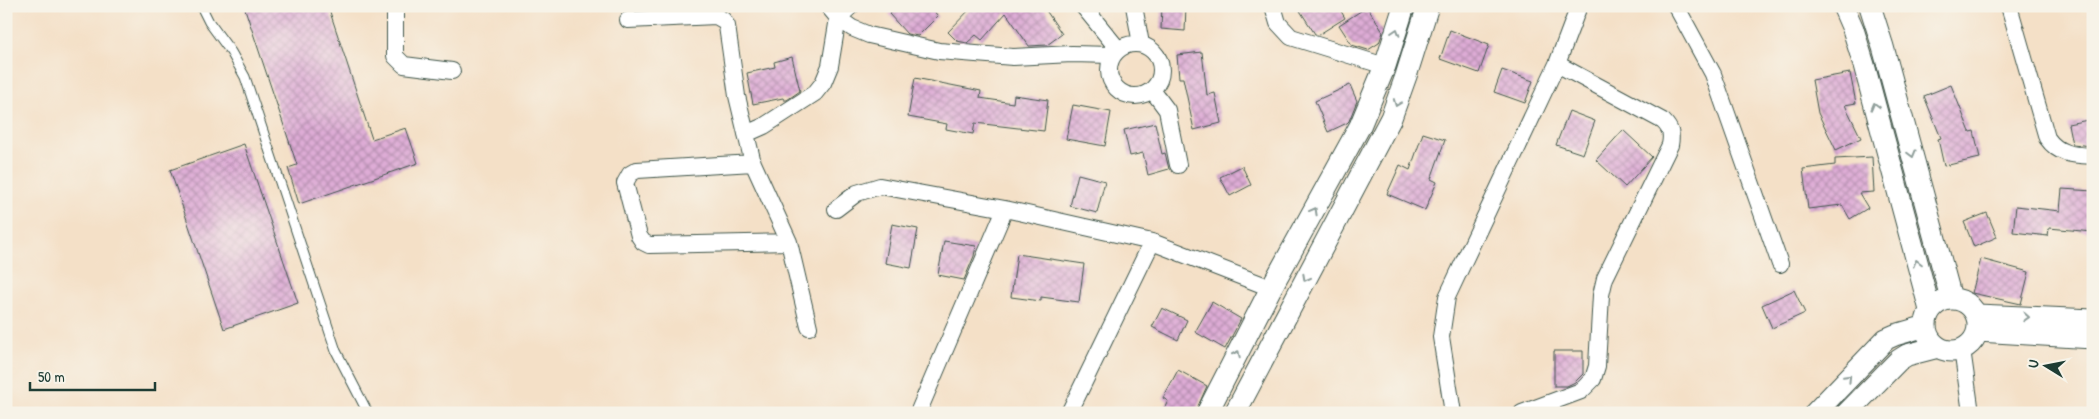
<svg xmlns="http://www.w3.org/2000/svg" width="2099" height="419" viewBox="0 0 2099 419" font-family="'Patrick Hand',sans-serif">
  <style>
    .building { fill: url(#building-cross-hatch) }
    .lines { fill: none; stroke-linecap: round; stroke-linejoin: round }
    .service-casing { stroke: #3f554a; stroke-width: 11 }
    .minor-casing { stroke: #3f554a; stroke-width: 18 }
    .tertiary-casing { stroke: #3f554a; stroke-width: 23 }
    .service { stroke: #fff; stroke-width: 9 }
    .minor { stroke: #fff; stroke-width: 16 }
    .tertiary { stroke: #fff; stroke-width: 21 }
    .oneway { stroke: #8f9e9a }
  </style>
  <defs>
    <pattern id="building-cross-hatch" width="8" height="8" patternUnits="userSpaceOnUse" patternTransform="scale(1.25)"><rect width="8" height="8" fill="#deacd6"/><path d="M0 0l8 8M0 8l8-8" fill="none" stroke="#b38dae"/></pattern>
  </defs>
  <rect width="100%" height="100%" fill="#f7f3e8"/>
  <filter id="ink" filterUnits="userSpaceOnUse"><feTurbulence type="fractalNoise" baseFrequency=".02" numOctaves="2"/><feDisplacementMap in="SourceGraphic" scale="10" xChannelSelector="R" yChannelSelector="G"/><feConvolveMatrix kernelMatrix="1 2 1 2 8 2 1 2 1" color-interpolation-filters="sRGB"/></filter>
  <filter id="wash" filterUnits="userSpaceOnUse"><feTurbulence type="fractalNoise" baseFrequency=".0096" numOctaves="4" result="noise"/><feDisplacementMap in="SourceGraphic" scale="20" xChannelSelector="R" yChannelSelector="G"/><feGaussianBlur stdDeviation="1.12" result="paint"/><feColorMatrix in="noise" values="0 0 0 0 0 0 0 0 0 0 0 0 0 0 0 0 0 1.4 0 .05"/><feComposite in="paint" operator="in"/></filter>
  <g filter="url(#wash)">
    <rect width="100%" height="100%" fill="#f4e0c7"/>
    <g id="blocks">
      <path class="building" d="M244,6h84l44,133 34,-11 12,35 -119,41 -11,-36 9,-3z
        M897,6h32l9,10 -20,20 -11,-2 -18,-20z
        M973,6h70l19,28 -15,11 -18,1 -23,-33 -24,27 -6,-5 -9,8 -10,-2 -9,-9z
        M1162,6h24l-1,25 -24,-2z
        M1297,6h41l7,12 -27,17 -3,-1z
        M1367,7l16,25 -4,11 -11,7 -16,-5 -13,-20z
        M1450,30l39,15 -10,28 -39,-14z
        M1202,52l5,43 8,-2 6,30 -27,7 -11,-52h-4l-2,-23z
        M792,57l8,34 -13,9h-3l-1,-2 -30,6 -6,-31 28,-6 -1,-5z
        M1502,70l31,11 -8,22 -31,-11z
        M1850,73l6,30 -11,2 16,33 -25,12 -18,-37 -6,-33z
        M915,78l66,13 -1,7 33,5 1,-8 34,5 -4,31 -69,-8 -2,11 -27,-5 1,-5 -39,-7z
        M1350,85l7,16 -8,20 -2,2 -19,9 -13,-31z
        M1951,85l19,47 4,-1 6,27 -36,8 -6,-27 3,-1 -17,-42z
        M1073,105l38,7 -6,34 -39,-7z
        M1569,111l26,10 -12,33 -27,-9z
        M2093,119v27l-21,-2 -4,-20z
        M1155,123l7,31 3,-1 4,16 -21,6 -5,-22 -13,3 -6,-26z
        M1623,130l29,27 -27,30 -29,-27z
        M1423,133l22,7 -14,39 6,3 -12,28 -38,-16 13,-29 10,5z
        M244,144l54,159 -74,26 -54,-159z
        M1872,157l2,35 -15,1 9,15 -18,11 -8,-14 -34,4 -5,-40 32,-4v-6z
        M1242,166l9,19 -21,11 -10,-19z
        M1078,174l27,7 -8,32 -27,-7z
        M2062,189l31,2v41l-44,-4 -1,8 -35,-4 3,-26 44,5z
        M1987,213l10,24 -23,10 -10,-25z
        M892,224l26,5 -7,39 -26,-5z
        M944,241l32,5 -2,10 -10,24 -26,-5z
        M1017,254l67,10 -5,38 -38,-5v4l-30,-4z
        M1981,259l48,13 -8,32 -49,-11z
        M1794,290l11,23 -33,15 -10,-23z
        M1212,302l29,17 -16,30 -30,-17z
        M1162,308l25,12 -9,20 -26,-13z
        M1554,351h29v23l-8,8 -8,4h-13z
        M1178,370l29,16 -12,27h-33l6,-12 -5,-3z"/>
    </g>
  </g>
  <g filter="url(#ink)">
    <use href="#blocks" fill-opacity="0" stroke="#3f554a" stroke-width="1"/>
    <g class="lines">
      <defs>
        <path id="service" d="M201,6l8,16 22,30 14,25 91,274 32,62"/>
        <path id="minor" d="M395,6v50l9,9 48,6
          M828,6l10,12 14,10 17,7 70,16 74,6 59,-3 40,1
          M1083,6l35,43
          M1134,6l7,38
          M1273,6l5,17 13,14 94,29
          M1676,6l37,68 67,190
          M2009,6l38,132c12,17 26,17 46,18
          M628,20l88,-4 7,4 4,6 10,70 16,67 36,79 20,85
          M1109 70a26 26 0 1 1 52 0a26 26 0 1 1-52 0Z
          M1152,90l15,20 11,55
          M746,134l18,-8 51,-33 8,-10 7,-17 8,-48 13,-12
          M753,163l-116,7 -7,4 -5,9 14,53 4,6 6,3 140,-3
          M836,209l21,-16 23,-7 125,23 147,33 119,46
          M1962,349l9,64
          M918,413l87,-204
          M1069,413l83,-171
          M1453,413l-12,-76 6,-40 110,-233 22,-58
          M1522,413l59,-22 12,-12 4,-13 4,-71 4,-17 65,-133c2,-11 1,-16 -7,-24l-106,-57"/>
        <path id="tertiary" d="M1843,6l10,23 11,36 66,245
          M1870,6l13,41 68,251
          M1926 325a26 26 0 1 1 52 0a26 26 0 1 1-52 0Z
          M1977,315l116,5
          M1978,331l115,7
          M1207,413l64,-125 89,-162 25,-60 19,-60
          M1235,413l156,-295 15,-42 22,-70
          M1815,413l71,-74 9,-4 31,-9
          M1847,413l52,-53 8,-5 31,-8"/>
      </defs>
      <use href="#service" class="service-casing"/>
      <use href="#minor" class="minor-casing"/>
      <use href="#tertiary" class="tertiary-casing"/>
      <use href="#service" class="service"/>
      <use href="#minor" class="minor"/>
      <use href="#tertiary" class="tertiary"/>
    </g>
    <defs><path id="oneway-chevron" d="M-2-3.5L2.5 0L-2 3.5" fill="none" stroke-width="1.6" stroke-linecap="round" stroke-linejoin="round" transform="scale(1.25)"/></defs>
    <g class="oneway">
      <use href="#oneway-chevron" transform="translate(1396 32) rotate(-72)"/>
      <use href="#oneway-chevron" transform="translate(1397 103) rotate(111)"/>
      <use href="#oneway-chevron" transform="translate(1875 106) rotate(-105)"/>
      <use href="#oneway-chevron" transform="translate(1912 154) rotate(75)"/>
      <use href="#oneway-chevron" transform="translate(1314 211) rotate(-61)"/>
      <use href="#oneway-chevron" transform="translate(1917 263) rotate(-105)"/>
      <use href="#oneway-chevron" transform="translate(1306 278) rotate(118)"/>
      <use href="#oneway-chevron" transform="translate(2026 317) rotate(3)"/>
      <use href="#oneway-chevron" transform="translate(1237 354) rotate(-63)"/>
      <use href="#oneway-chevron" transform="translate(1848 378) rotate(-46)"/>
    </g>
  </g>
  <rect width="2099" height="419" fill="none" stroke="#f7f3e8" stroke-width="25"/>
  <g transform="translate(2046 366) rotate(280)" stroke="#f7f3e8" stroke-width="4" paint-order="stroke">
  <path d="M0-4L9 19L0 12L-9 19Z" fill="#1f3d34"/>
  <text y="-8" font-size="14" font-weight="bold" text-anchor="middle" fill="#1f3d34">U</text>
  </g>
  <path d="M30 382v8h125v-8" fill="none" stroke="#1f3d34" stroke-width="2.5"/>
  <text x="38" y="382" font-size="15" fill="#1f3d34" stroke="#f7f3e8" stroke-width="4" paint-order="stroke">50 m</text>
</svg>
